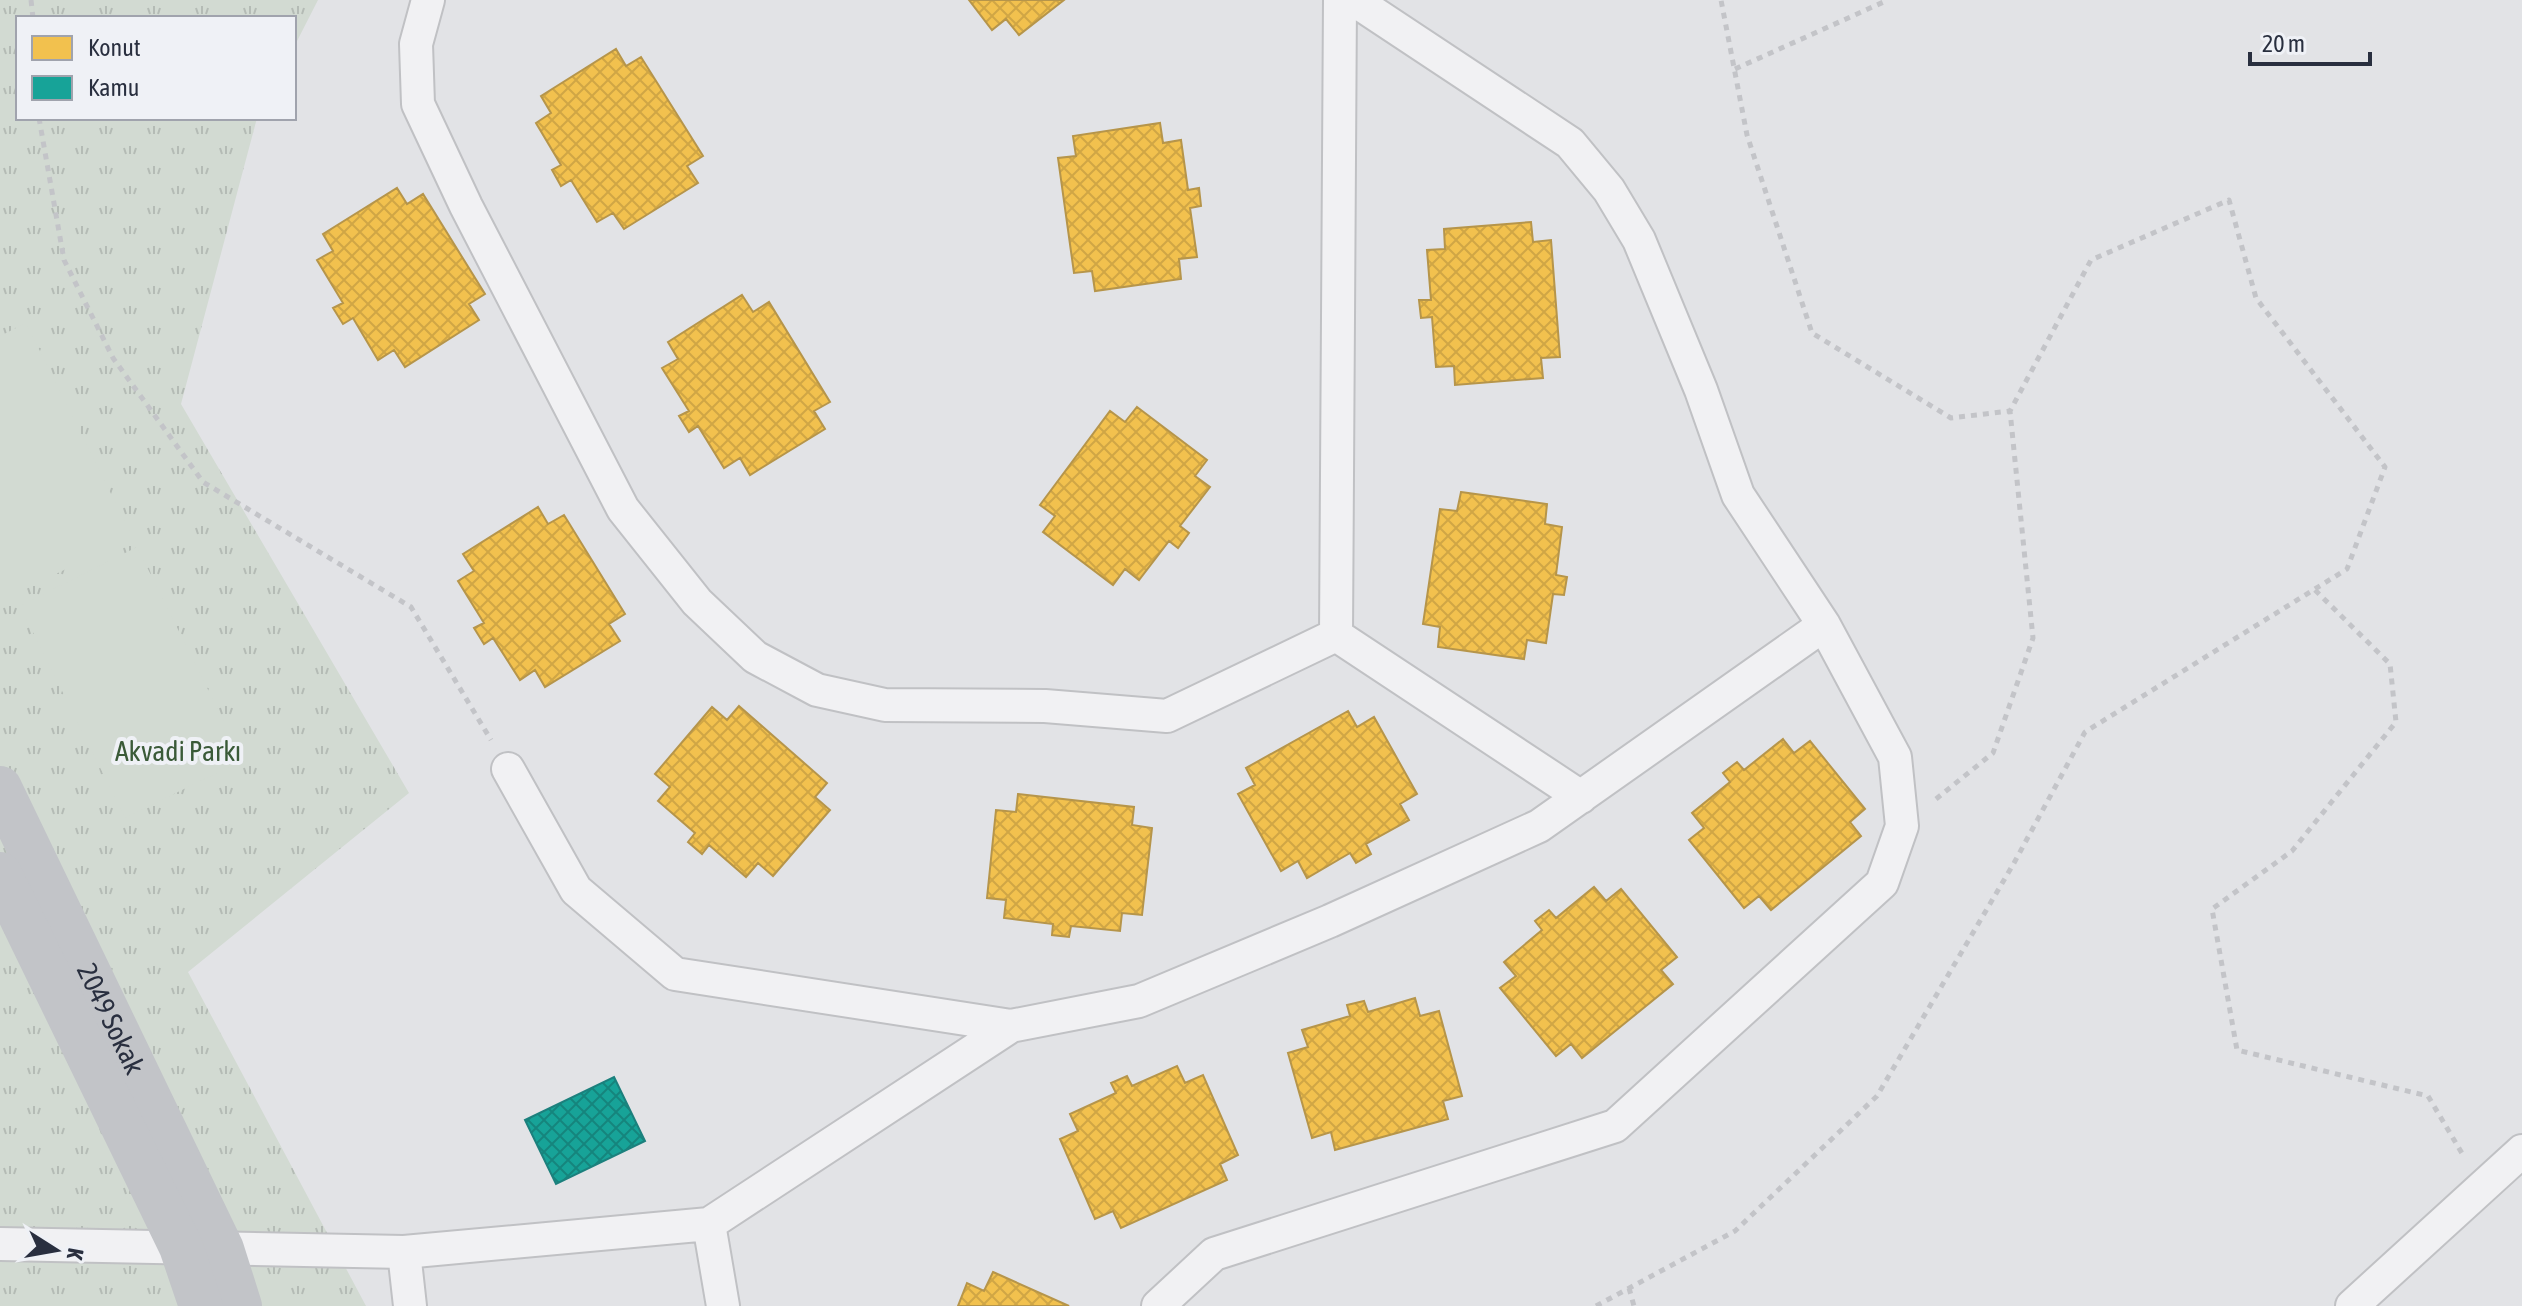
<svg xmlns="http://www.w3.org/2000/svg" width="2522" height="1306" viewBox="0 0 2522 1306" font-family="'Asap Condensed',sans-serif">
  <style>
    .grass { fill: url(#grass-tufts) }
    .pitch { fill: #d2dad2 }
    .homes { fill: url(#homes-cross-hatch); stroke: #b6954a; stroke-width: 2 }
    .public { fill: url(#public-cross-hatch); stroke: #1c807d; stroke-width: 2 }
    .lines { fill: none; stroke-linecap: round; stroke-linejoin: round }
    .minor-casing { stroke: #c0c1c4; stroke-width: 36 }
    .path { stroke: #c3c4c8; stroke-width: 5; stroke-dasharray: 6 6; stroke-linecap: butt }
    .minor { stroke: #f1f1f3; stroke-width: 32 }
    .secondary { stroke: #c2c4c8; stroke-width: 44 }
    .labels { text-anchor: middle; stroke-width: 8; stroke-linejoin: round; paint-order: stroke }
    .park-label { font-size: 28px; fill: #3a5a38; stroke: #eff1f6 }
    .street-label { font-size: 28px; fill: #292f3f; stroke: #eff1f6 }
  </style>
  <defs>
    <pattern id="grass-tufts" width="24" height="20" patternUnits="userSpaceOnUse" patternTransform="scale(2)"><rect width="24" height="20" fill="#d2dad2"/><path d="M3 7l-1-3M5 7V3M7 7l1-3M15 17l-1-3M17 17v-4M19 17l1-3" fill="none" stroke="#b4bbb5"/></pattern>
    <pattern id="homes-cross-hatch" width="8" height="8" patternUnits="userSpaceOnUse" patternTransform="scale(2)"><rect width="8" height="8" fill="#f2c14e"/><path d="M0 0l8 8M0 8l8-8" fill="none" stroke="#d0a645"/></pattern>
    <pattern id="public-cross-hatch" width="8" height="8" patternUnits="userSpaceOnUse" patternTransform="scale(2)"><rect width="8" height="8" fill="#17a398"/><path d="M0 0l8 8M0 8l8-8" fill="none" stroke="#15857d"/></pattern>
  </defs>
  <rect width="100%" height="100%" fill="#e2e3e6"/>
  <path class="grass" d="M0,0h318l-24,47v-29h-276v100h239l-76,286 228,389 -221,179 178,334h-366z"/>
  <path class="pitch" d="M26,323l106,213 -118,59 -14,-28v-231z
    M137,547l106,213 -118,58 -105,-212z"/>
  <path class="homes" d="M969,0h95l-45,35 -13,-16 -14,11z
    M616,49l10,17 15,-9 62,99 -16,10 11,17 -74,46 -11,-16 -16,9 -26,-42 -10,6 -9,-16 9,-5 -25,-42 15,-10 -10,-17z
    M1160,123l3,20 18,-3 7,50 11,-2 2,18 -11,2 7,49 -18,2 2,20 -86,12 -3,-20 -18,2 -16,-115 18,-2 -3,-20z
    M397,188l10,16 16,-10 62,100 -16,10 10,16 -74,47 -11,-17 -16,10 -25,-42 -10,6 -10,-16 10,-5 -26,-43 16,-9 -10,-17z
    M1531,222l2,20 18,-2 9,117 -19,1 2,20 -88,7 -1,-19 -18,1 -4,-50 -11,1 -2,-18h12l-4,-50 18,-1 -1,-20z
    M742,295l11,17 16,-10 61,100 -16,9 11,18 -75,46 -10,-17 -16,10 -26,-42 -9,6 -10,-16 10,-5 -27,-43 16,-9 -10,-17z
    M1137,407l70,53 -12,16 15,11 -30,39 9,7 -11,15 -9,-7 -30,39 -14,-11 -12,16 -70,-53 12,-16 -15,-11 70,-94 15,11z
    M1461,492l86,12 -2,20 17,3 -6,48 11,2 -3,18 -11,-1 -7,49 -19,-3 -3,19 -86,-12 2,-20 -17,-3 17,-115 17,2z
    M538,507l10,17 16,-9 61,99 -16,10 11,17 -75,46 -10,-17 -15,10 -27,-42 -9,6 -10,-16 10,-5 -26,-42 16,-10 -11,-17z
    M739,706l88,77 -12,14 15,13 -57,66 -15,-13 -12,14 -37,-32 -7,9 -14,-12 7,-9 -37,-32 12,-14 -15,-13 57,-67 15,13z
    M1348,711l9,16 17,-10 43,77 -17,10 9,16 -43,24 5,10 -15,9 -6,-10 -43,25 -9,-17 -17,10 -43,-77 17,-9 -9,-17z
    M1783,739l11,14 16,-12 55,68 -15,13 11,14 -90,74 -12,-14 -15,12 -55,-68 15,-12 -12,-15 38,-31 -7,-9 14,-11 7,8z
    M1018,794l116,13 -2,18 20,3 -10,87 -20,-2 -2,18 -49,-5 -2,11 -17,-2 1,-11 -49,-6 2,-18 -19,-2 9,-88 20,2z
    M1594,887l12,14 15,-12 56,68 -16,13 12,14 -91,74 -11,-14 -15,12 -56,-68 16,-12 -12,-14 38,-32 -7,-9 14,-11 7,8z
    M1415,998l5,18 19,-5 23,85 -19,5 5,18 -113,31 -4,-18 -19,6 -24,-85 20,-6 -6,-17 48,-14 -3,-11 17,-4 4,11z
    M1177,1066l8,17 18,-8 35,80 -18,9 7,16 -106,48 -8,-17 -18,8 -35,-80 18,-8 -8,-17 46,-21 -5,-10 16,-7 5,10z
    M993,1272l76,34h-111l9,-23 17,8z"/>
  <path class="public" d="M614,1077l31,64 -89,43 -31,-64z"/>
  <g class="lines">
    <defs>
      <path id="minor" d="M428,0l-12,44 2,60 48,102 157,303 74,93 58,55 62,33 68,15 160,1 122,10 169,-81
        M1336,635l4,-635
        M1336,635l245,162
        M508,769l68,121 99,84 336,52 128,-25 191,-80 209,-95 285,-201
        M709,1224l14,82
        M0,1244l404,8 305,-28 302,-198
        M404,1252l6,54
        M1158,1306l56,-52 401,-128 267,-243 20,-57 -7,-69 -71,-132 -86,-130 -37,-105 -62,-150 -30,-50 -39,-47 -216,-143
        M2352,1306l170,-155"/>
    </defs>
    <use href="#minor" class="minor-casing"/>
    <path class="path" d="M31,0l2,18
      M1735,69l153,-69
      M39,118l25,142 49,98 90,124 208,125 80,133
      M2315,590l75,74 6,58 -104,129 -80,58 25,141 191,46 35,59
      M1936,799l57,-46 40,-115 -23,-227
      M1629,1288l5,18
      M1596,1306l139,-75 142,-135 137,-233 71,-131 262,-163 38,-102 -129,-169 -27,-98 -138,60 -81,151 -59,7 -139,-85 -65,-198 -26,-135"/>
    <use href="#minor" class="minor"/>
    <g class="secondary">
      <path id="s1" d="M0,788l222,461 18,57"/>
      <path d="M0,874l181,373 20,59"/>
    </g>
  </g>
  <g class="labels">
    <g class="park-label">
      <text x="178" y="761">Akvadi Parkı</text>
    </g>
    <g class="street-label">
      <text dy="10" stroke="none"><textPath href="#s1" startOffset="256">2049 Sokak</textPath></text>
    </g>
  </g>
  <rect x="16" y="16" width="280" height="104" fill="#eff1f6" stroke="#a0a3ad" stroke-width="2"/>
  <rect x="32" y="36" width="40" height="24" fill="#f2c14e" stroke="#a0a3ad" stroke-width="2"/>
  <text x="88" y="56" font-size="24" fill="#292f3f">Konut</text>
  <rect x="32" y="76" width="40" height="24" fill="#17a398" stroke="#a0a3ad" stroke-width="2"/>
  <text x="88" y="96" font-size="24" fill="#292f3f">Kamu</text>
  <g transform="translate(56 1250) rotate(101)" stroke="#eff1f6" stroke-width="6" paint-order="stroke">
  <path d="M0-6L14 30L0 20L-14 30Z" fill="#292f3f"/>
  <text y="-12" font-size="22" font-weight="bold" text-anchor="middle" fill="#292f3f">K</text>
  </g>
  <path d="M2250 52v12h120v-12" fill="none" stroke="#292f3f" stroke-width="4"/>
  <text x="2262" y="52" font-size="24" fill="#292f3f" stroke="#eff1f6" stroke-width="6" paint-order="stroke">20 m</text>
</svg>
